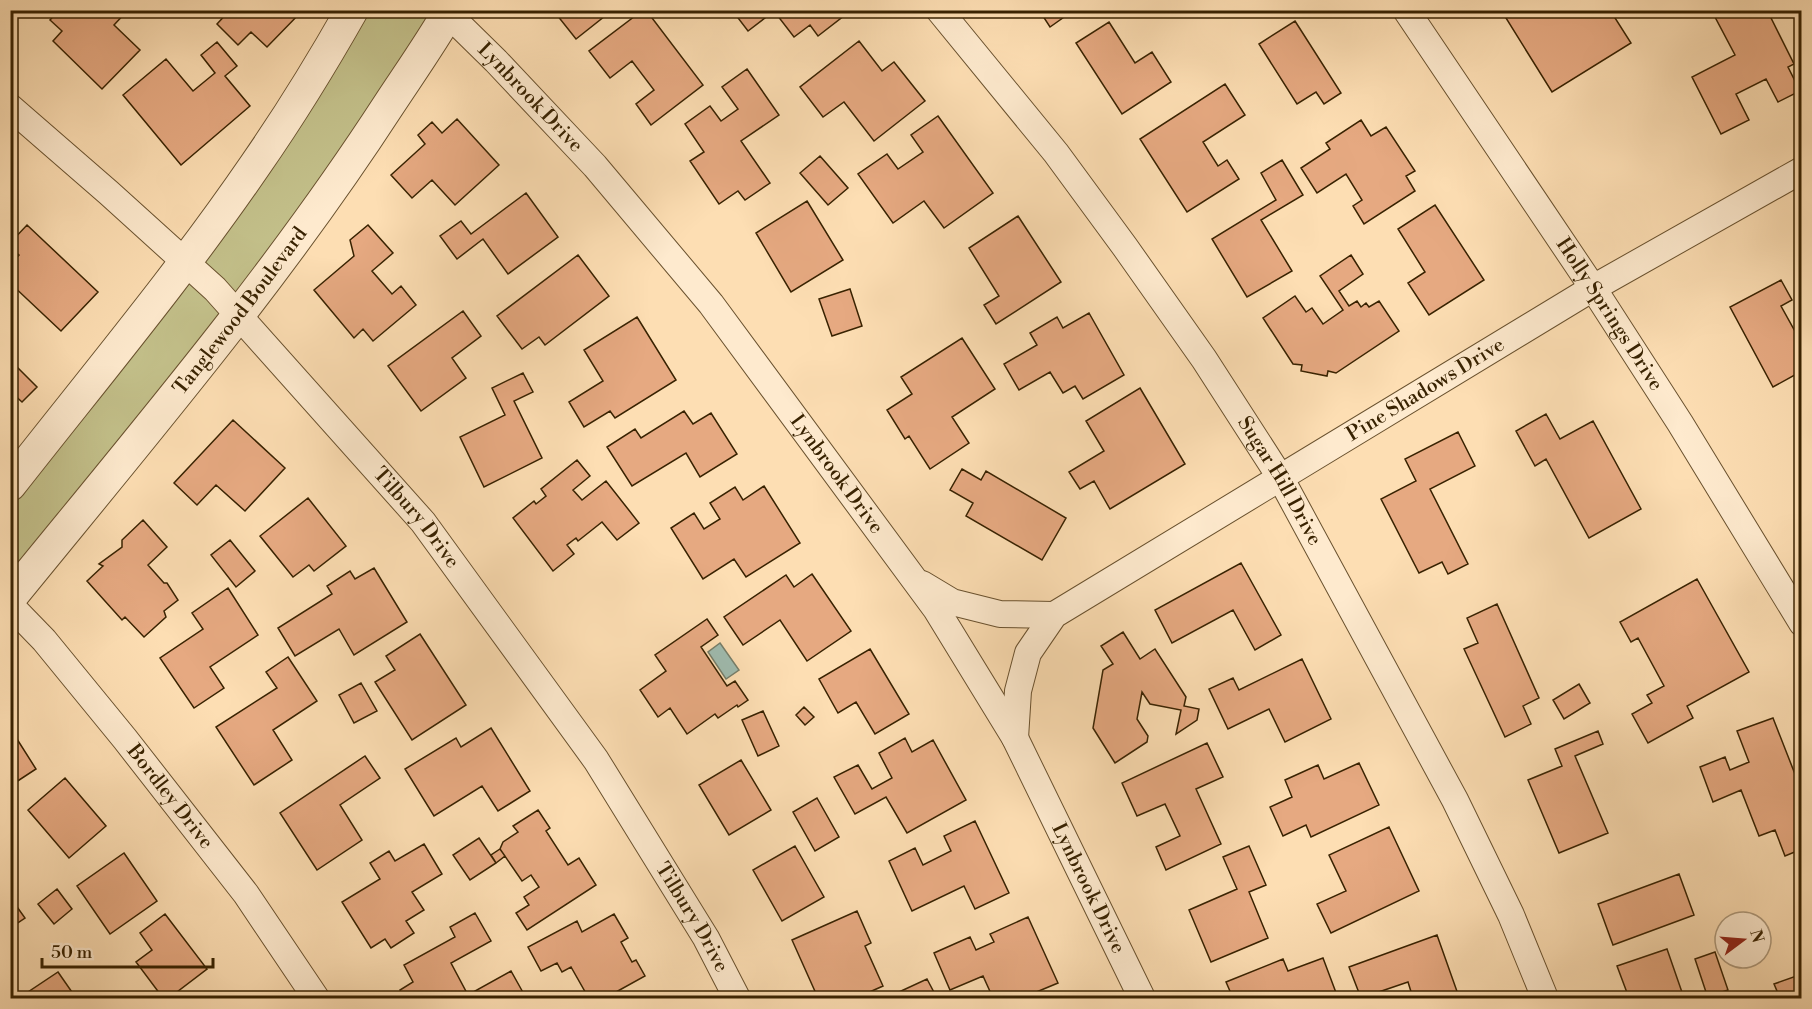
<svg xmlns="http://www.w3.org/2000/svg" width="1812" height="1009" viewBox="0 0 1812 1009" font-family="'Libre Bodoni',serif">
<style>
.green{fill:#c3c08a;stroke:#7e7146;stroke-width:1.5}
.water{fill:#9fbcb0;stroke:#767e6a;stroke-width:1.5}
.building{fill:#e6a981;stroke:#382201;stroke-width:1.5}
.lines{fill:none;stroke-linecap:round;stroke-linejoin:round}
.minor-casing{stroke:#69512e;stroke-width:28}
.tertiary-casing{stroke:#69512e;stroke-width:34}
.minor{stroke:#feeace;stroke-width:26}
.tertiary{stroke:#feeace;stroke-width:32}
.labels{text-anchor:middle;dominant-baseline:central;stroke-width:6;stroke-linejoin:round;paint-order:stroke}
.street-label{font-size:20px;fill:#382201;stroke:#feeace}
</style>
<rect width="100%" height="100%" fill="#fddeb3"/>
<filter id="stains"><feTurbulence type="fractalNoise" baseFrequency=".00333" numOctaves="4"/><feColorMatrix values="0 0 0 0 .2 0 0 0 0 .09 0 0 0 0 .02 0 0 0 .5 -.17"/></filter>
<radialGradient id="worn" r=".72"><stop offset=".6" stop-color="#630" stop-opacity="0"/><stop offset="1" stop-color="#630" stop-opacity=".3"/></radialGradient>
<!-- green -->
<path class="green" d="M 364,11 L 440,11 L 345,158 L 11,588 L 11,499 Z"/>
<!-- water -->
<path class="water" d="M 720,643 L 739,670 L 726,679 L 708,652 Z"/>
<!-- building -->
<path class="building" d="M 59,10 L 73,10 L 75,12 L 76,10 L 128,10 L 114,25 L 140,50 L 102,89 L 53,41 L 62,31 L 50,20 Z
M 230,10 L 303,10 L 267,47 L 251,32 L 238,45 L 217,24 Z
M 553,10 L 609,10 L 610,12 L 576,39 Z
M 643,10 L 646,10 L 703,85 L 651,125 L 636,104 L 654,90 L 632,61 L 610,78 L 589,51 Z
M 732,10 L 841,10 L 845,15 L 818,36 L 810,25 L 794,37 L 774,11 L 748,31 Z
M 1039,10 L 1074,10 L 1050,27 Z
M 1501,10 L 1610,10 L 1631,43 L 1552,92 Z
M 1729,10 L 1767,10 L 1794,64 L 1788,67 L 1800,91 L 1778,102 L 1766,79 L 1736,94 L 1749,120 L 1721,134 L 1692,77 L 1735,55 L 1715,17 Z
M 1295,21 L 1341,93 L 1324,104 L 1316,92 L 1297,104 L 1259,44 Z
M 1109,22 L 1135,63 L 1152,52 L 1171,82 L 1122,114 L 1076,43 Z
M 859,41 L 882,71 L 894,62 L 925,101 L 874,141 L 844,102 L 823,117 L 800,87 Z
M 217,42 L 237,66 L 225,76 L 250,106 L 181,165 L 123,95 L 166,59 L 193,91 L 215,73 L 201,55 Z
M 747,69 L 779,115 L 741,141 L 770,183 L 745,200 L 738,191 L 719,204 L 690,161 L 704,152 L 685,124 L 710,106 L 721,121 L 738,109 L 722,87 Z
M 1225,84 L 1245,115 L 1203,142 L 1218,166 L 1227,160 L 1239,179 L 1187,212 L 1140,139 Z
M 938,116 L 993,193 L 944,228 L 924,201 L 893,223 L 858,174 L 887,154 L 898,169 L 923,152 L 911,135 Z
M 457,119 L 499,165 L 455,205 L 432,180 L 412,198 L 391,175 L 425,144 L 418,135 L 432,122 L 442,133 Z
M 1361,120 L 1371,136 L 1386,127 L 1415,171 L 1406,176 L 1415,191 L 1364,224 L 1353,206 L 1362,200 L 1346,174 L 1317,193 L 1301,168 L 1330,149 L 1326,143 Z
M 820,156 L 848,188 L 828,205 L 800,173 Z
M 1282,160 L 1303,195 L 1261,220 L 1292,271 L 1247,297 L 1212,239 L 1276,200 L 1261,173 Z
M 526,193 L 558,237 L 508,274 L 483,239 L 457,259 L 440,236 L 461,221 L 471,234 Z
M 807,201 L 843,260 L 791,292 L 756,233 Z
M 1435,205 L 1484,280 L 1429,315 L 1408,283 L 1425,272 L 1398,229 Z
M 1018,216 L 1061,282 L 996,324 L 984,305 L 999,296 L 969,248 Z
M 27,225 L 98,292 L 61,331 L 10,283 L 10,265 L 19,255 L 10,247 L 10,243 Z
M 368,225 L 393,253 L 372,271 L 392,294 L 401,286 L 416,305 L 373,341 L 363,329 L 354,338 L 314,290 L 354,256 L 350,240 Z
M 578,255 L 609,296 L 545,345 L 539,337 L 522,349 L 497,316 Z
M 1351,255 L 1363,274 L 1339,291 L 1349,306 L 1357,301 L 1361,307 L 1366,303 L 1369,307 L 1379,301 L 1399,331 L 1336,373 L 1328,371 L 1327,376 L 1301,371 L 1302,365 L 1293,364 L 1263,318 L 1295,296 L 1306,312 L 1312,308 L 1323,324 L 1343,310 L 1320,276 Z
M 1781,280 L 1792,300 L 1781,306 L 1802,344 L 1802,371 L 1773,387 L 1730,307 Z
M 850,289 L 862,326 L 832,336 L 819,299 Z
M 463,311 L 481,336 L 452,358 L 466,378 L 421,411 L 388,366 Z
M 1089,313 L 1124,375 L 1083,399 L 1075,386 L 1063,393 L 1050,372 L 1019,390 L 1004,364 L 1037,345 L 1030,333 L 1057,317 L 1063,328 Z
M 637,317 L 676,380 L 615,418 L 610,411 L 584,427 L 569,402 L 603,381 L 584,350 Z
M 962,338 L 995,389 L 952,417 L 969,443 L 930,469 L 909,436 L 905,439 L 887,410 L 912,394 L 901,377 Z
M 10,360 L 37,387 L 22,402 L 10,391 Z
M 523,373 L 533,392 L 514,401 L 542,458 L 484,487 L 460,437 L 505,415 L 492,388 Z
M 1140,388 L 1185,464 L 1110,509 L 1094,481 L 1080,489 L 1069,472 L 1104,451 L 1086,421 Z
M 684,411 L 693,424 L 711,413 L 737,454 L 700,477 L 686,453 L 632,486 L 607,447 L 635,429 L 641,438 Z
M 1546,414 L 1560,439 L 1593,421 L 1641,509 L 1589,538 L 1546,459 L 1535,466 L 1516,431 Z
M 233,420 L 285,468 L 245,511 L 216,485 L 197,505 L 174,483 Z
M 1458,432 L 1475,466 L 1430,489 L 1468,564 L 1448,574 L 1442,562 L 1419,573 L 1381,499 L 1416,481 L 1405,459 Z
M 577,460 L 590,476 L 573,490 L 582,500 L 606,481 L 639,523 L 617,540 L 602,522 L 578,541 L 576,538 L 567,545 L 574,554 L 553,571 L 513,518 L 534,501 L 536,504 L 546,496 L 541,489 Z
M 962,469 L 981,480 L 986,471 L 1066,518 L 1042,560 L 966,516 L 973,503 L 950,490 Z
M 764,486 L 800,543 L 746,577 L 734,559 L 703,579 L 671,528 L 694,513 L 704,529 L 720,519 L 710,503 L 735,487 L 743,500 Z
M 308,498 L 346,546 L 314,571 L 309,565 L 293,577 L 260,536 Z
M 143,520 L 167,547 L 148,565 L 164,583 L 167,583 L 178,600 L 164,611 L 166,617 L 144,637 L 125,617 L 122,620 L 87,581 L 103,566 L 99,564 L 122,547 L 122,540 Z
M 230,540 L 255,571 L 236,587 L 211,555 Z
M 1241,563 L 1281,635 L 1255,650 L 1233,610 L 1172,643 L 1155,610 Z
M 374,568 L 407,622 L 354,655 L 339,629 L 295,656 L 278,628 L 332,594 L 327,586 L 350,571 L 355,579 Z
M 812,574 L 851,631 L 807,661 L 780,620 L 743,645 L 724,617 L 786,575 L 794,587 Z
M 1697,579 L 1749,672 L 1687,706 L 1693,718 L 1648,743 L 1632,714 L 1652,703 L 1647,695 L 1664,686 L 1638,638 L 1631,642 L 1620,622 Z
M 228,588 L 258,635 L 210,667 L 224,688 L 194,708 L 160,658 L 203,629 L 192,613 Z
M 1497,604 L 1539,698 L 1523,706 L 1531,724 L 1505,737 L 1464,649 L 1478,643 L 1467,618 Z
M 707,619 L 718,635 L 701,647 L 727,686 L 735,681 L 748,700 L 738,707 L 737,705 L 718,718 L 715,714 L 687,734 L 670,708 L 658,717 L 640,690 L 666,671 L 655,655 Z
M 1123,632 L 1140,659 L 1155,649 L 1186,697 L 1184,706 L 1199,709 L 1197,720 L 1176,734 L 1181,710 L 1150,704 L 1142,692 L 1137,719 L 1148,736 L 1147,742 L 1115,763 L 1093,728 L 1103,670 L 1113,664 L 1101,646 Z
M 420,634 L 466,705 L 412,740 L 375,682 L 395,670 L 386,656 Z
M 870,649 L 909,714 L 875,734 L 856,702 L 838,713 L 819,679 Z
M 288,657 L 317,701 L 273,730 L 292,760 L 254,785 L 216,727 L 277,688 L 266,672 Z
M 1302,659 L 1331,719 L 1285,742 L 1269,709 L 1228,729 L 1209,689 L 1233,678 L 1239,690 Z
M 361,683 L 377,711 L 354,723 L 339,695 Z
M 1579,684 L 1590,703 L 1564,719 L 1553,700 Z
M 804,707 L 814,717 L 805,725 L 796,715 Z
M 763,711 L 779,746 L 758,756 L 742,720 Z
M 1773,718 L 1802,792 L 1802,849 L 1785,856 L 1775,830 L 1759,836 L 1741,790 L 1713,802 L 1700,767 L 1725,757 L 1730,770 L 1749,762 L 1737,731 Z
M 10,728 L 36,769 L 10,786 Z
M 491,728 L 530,791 L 498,811 L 482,786 L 434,816 L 405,769 L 456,738 L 461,747 Z
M 1598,731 L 1603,744 L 1575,756 L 1608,833 L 1559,853 L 1528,780 L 1562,766 L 1555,749 Z
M 905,738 L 912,752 L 933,740 L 966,800 L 907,833 L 886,797 L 855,814 L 834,777 L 858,765 L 872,789 L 892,778 L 879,753 Z
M 1207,743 L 1223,777 L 1196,789 L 1221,844 L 1166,870 L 1156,847 L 1180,836 L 1165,804 L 1137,816 L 1122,783 Z
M 365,756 L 380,778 L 340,805 L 362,840 L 317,870 L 280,813 Z
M 741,760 L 771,810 L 729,835 L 699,785 Z
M 1359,763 L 1379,805 L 1311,837 L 1306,825 L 1283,836 L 1270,807 L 1292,797 L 1285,780 L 1318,765 L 1324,779 Z
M 65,778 L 106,826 L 69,858 L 28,810 Z
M 817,798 L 839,837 L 815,851 L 793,812 Z
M 538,810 L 550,828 L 546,831 L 568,865 L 579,858 L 596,885 L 527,930 L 516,913 L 529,905 L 524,897 L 539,887 L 531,875 L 522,881 L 500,849 L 503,842 L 518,832 L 513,826 Z
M 975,821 L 1009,893 L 975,909 L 964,886 L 912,911 L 889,861 L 915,848 L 923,865 L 951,851 L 944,836 Z
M 1389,827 L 1419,891 L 1331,933 L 1317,904 L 1346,891 L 1329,855 Z
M 479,838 L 496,863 L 470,880 L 453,855 Z
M 424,844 L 442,874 L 412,892 L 424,910 L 406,921 L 414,933 L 391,948 L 385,939 L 371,948 L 342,902 L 380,879 L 370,863 L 389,851 L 395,861 Z
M 795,846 L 824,897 L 782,921 L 753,870 Z
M 1249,846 L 1266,885 L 1249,892 L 1268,938 L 1211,962 L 1189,910 L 1237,889 L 1223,857 Z
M 500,849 L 505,856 L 496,863 L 491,855 Z
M 124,853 L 157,901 L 110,934 L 77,886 Z
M 1679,874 L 1694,915 L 1613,945 L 1598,904 Z
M 57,889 L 72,909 L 54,924 L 38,904 Z
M 15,904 L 25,918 L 10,928 L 10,907 Z
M 857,911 L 871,943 L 865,946 L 883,986 L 856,998 L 818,998 L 792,940 Z
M 475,913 L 491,941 L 451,963 L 468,995 L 511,971 L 525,996 L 520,998 L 405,998 L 400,990 L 413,982 L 404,965 L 455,937 L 450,927 Z
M 165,914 L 207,969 L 169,998 L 163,998 L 136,962 L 152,950 L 140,933 Z
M 614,914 L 628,938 L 621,942 L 632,962 L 636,960 L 645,976 L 616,992 L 618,994 L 609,998 L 586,998 L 588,997 L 571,967 L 562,972 L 557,963 L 541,971 L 528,947 L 577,921 L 582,932 Z
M 1028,917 L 1058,983 L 1022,998 L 993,998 L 983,976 L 950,990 L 934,953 L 970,937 L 976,950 L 994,942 L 990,934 Z
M 1437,935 L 1459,997 L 1426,998 L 1425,995 L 1413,998 L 1408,982 L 1361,998 L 1349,967 Z
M 1667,949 L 1684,998 L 1629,998 L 1617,966 Z
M 1715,952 L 1728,990 L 1716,994 L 1718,998 L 1687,998 L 1706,992 L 1695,959 Z
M 1323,958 L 1338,998 L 1233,998 L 1226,982 L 1283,959 L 1288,971 Z
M 58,972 L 74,995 L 68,998 L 19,998 Z
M 1802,974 L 1802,998 L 1780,998 L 1774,984 Z
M 927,979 L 937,998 L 886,998 Z"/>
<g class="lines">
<defs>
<g id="minor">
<path id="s1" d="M 444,10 L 496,61 L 595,166 L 711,304 L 936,609 L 1015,738 L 1142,998"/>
<path id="s2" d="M 939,10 L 1056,153 L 1125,247 L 1204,359 L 1280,477 L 1455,800 L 1511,915 L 1545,998"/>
<path id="s3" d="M 1406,10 L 1593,288 L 1680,423 L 1802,623"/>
<path id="s4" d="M 10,107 L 109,193 L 215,289 L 423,522 L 596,760 L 706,938 L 737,998"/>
<path d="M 922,584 L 952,602 L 1000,614 L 1054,615"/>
<path id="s5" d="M 10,605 L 44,640 L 125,739 L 246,894 L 316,998"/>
<path id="s6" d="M 1015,738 L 1018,691 L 1028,653 L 1054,615 L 1593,288 L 1802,170"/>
</g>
<g id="tertiary">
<path d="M 10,485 C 93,379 180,275 256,164 C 290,115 322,63 352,10"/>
<path id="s7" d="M 10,598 C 141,437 275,280 388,106 C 409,74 431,43 450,10"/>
</g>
</defs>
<!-- minor casing -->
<use href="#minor" class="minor-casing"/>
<!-- tertiary casing -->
<use href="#tertiary" class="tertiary-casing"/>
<!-- minor -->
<use href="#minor" class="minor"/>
<!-- tertiary -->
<use href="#tertiary" class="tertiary"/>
</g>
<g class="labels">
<!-- street labels -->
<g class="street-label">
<text stroke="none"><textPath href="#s1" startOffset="123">Lynbrook Drive</textPath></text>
<text stroke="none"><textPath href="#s7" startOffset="368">Tanglewood Boulevard</textPath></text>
<text stroke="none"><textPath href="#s3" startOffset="366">Holly Springs Drive</textPath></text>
<text stroke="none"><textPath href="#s6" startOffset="567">Pine Shadows Drive</textPath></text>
<text stroke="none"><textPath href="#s1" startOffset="609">Lynbrook Drive</textPath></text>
<text stroke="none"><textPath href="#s2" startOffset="582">Sugar Hill Drive</textPath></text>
<text stroke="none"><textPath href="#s4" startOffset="579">Tilbury Drive</textPath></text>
<text stroke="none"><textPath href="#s5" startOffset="250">Bordley Drive</textPath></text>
<text stroke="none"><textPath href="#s1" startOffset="1095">Lynbrook Drive</textPath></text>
<text stroke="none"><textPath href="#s4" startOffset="1065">Tilbury Drive</textPath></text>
</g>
</g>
<!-- margin -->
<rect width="1812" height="1009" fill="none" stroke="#fddeb3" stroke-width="36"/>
<rect x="12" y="12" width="1788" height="985" fill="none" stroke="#382201" stroke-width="3"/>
<rect x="18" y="18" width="1776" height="973" fill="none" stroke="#382201" stroke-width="1.5"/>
<!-- north arrow -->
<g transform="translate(1743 940) rotate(74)"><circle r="28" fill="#feeace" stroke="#af9a7c" stroke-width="1.5"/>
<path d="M0-4.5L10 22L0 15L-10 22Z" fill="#8f2418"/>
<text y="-9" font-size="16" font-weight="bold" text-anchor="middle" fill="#382201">N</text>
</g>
<!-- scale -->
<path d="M42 958v9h171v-9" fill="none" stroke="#382201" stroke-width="3"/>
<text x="51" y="958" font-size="18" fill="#382201" stroke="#feeace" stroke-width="4.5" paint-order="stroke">50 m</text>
<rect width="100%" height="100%" filter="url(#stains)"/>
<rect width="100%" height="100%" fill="url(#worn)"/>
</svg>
